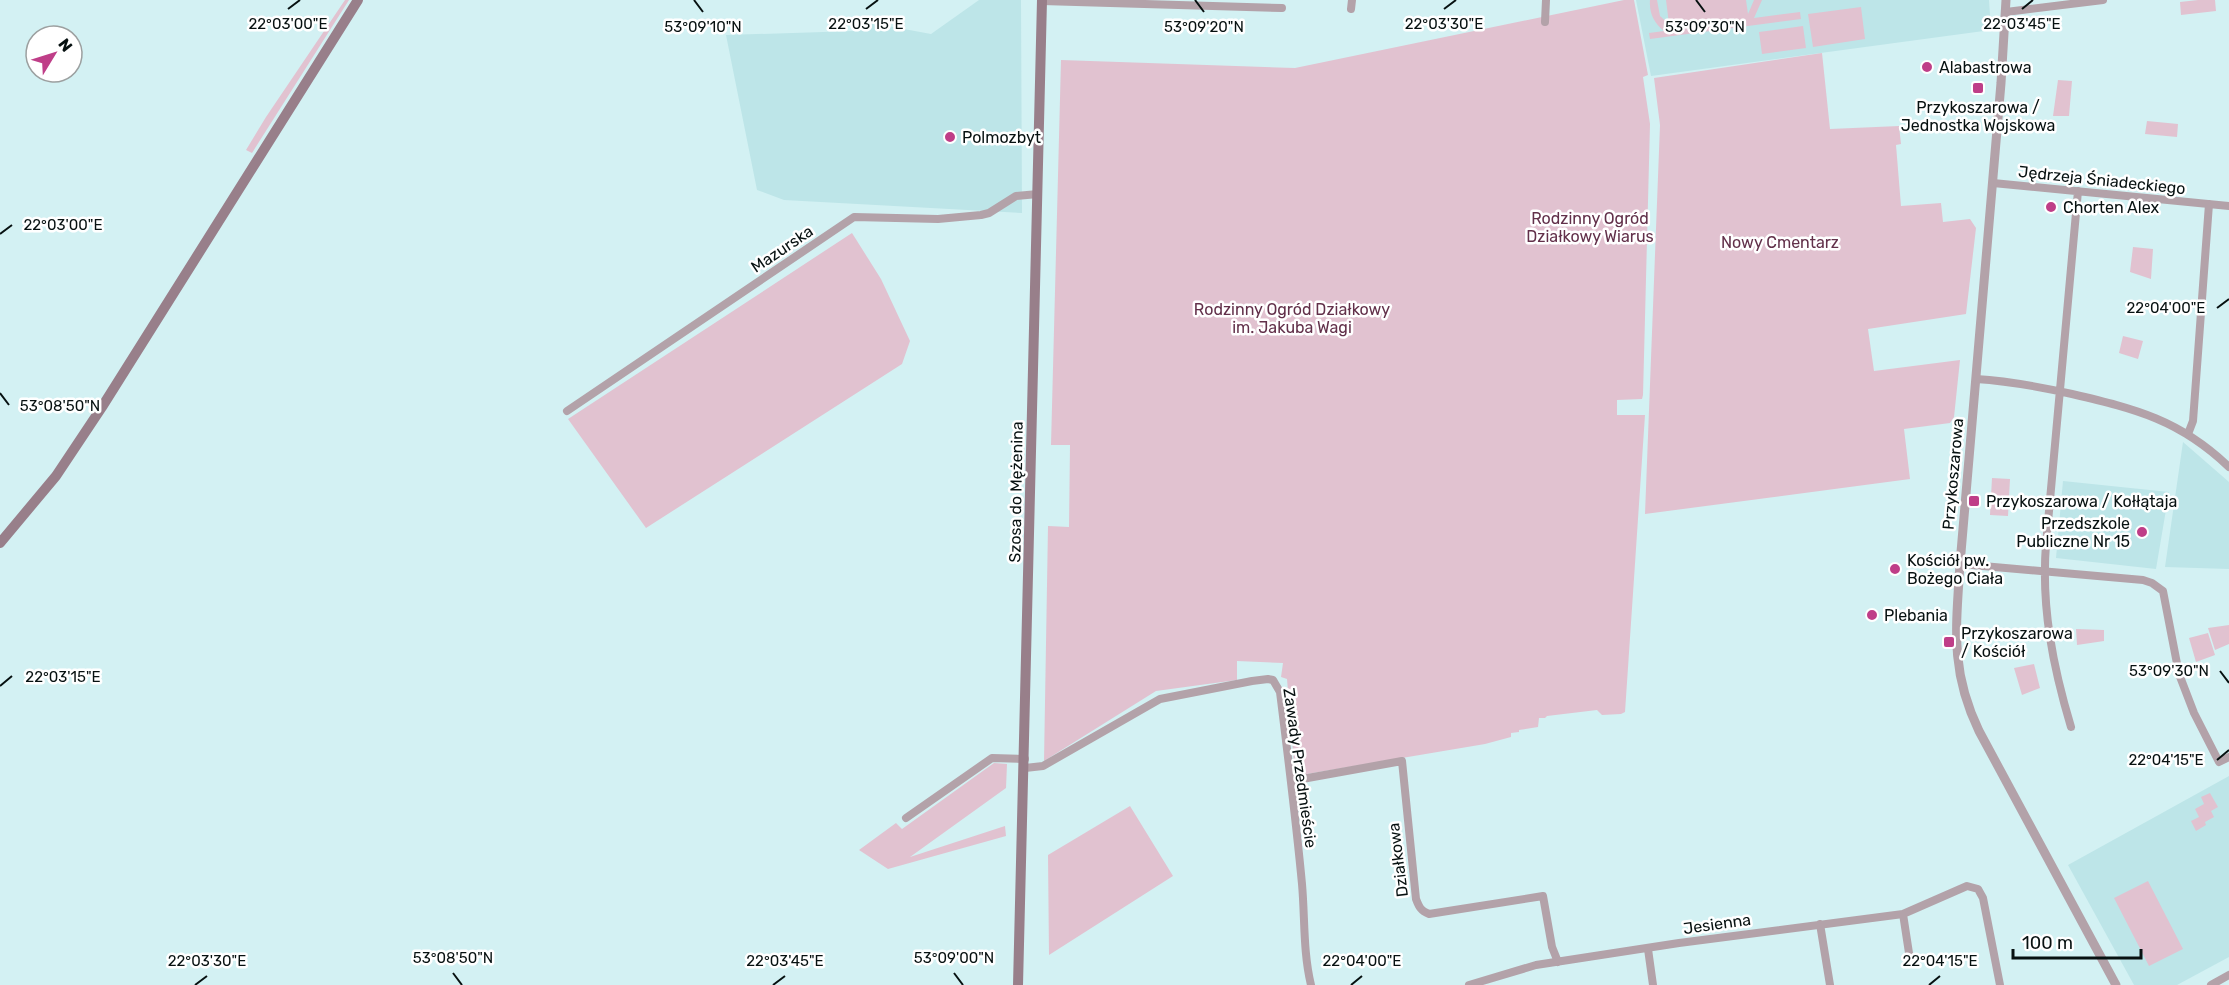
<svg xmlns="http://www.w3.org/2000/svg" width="2229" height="985" viewBox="0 0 2229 985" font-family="Rubik,sans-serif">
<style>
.built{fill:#bde5e8}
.green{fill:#e1c2d0}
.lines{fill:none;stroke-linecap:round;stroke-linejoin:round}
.minor{stroke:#b3a2a9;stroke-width:8}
.tertiary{stroke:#b3a2a9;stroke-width:9}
.secondary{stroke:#987f8a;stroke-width:10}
.ticks{fill:none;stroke:#071111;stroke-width:2}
.poi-dot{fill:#bf3e88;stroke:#fff;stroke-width:2}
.labels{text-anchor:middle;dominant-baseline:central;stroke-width:5;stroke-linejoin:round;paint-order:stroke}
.poi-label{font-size:16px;fill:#071111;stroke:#fff;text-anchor:start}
.street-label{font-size:16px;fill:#071111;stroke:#fff}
.park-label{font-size:16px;fill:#62304a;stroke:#fff}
.ticks-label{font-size:15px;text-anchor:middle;fill:#071111;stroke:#fff;stroke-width:5;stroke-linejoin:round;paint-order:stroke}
</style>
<rect width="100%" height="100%" fill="#d3f1f3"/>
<!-- built -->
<path class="built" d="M 979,0 L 1021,0 L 1022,213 L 784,200 L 757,190 L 726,35 L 854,31 L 866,22 L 931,34 Z
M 1636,0 L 1989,0 L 1991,30 L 1651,76 Z
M 2183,442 L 2229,482 L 2229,569 L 2165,567 Z
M 2063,481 L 2169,492 L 2156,569 L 2056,558 Z
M 2229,776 L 2229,957 L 2177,985 L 2134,985 L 2068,865 Z"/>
<!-- green -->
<path class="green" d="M 345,0 L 349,0 L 252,153 L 246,150 L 266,117 Z
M 1624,0 L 1634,0 L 1648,75 L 1643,77 L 1650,124 L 1643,395 L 1642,399 L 1617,400 L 1617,415 L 1645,415 L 1625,712 L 1621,714 L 1602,715 L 1597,710 L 1547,716 L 1545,718 L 1539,718 L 1538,727 L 1519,730 L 1519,732 L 1511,733 L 1511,737 L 1485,744 L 1295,776 L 1287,679 L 1281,677 L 1283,663 L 1237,661 L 1237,680 L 1156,691 L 1044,761 L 1048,526 L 1069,527 L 1070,445 L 1051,445 L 1061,60 L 1295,68 Z
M 1650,0 L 1657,0 L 1660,16 L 1669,24 L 1666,0 L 1746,0 L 1748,14 L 1754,0 L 1762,0 L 1754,18 L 1800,12 L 1801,19 L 1650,39 L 1649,33 L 1664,31 C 1654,23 1649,13 1650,0 Z
M 2198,0 L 2215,0 L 2216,11 L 2181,15 L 2180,2 Z
M 1861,7 L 1865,39 L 1813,47 L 1808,14 Z
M 1803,26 L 1806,48 L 1762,54 L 1759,32 Z
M 1822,53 L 1830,129 L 1899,126 L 1901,144 L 1896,145 L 1901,206 L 1941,203 L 1943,222 L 1970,219 L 1976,228 L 1966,314 L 1868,329 L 1874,371 L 1960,360 L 1954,417 L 1950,423 L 1904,429 L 1910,479 L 1645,514 L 1660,125 L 1654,78 Z
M 2058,80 L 2072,81 L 2069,116 L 2053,116 Z
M 2147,121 L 2178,124 L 2177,137 L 2145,134 Z
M 852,233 L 881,279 L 910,341 L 902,364 L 646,528 L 568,419 Z
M 2133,247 L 2153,249 L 2151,279 L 2130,272 Z
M 2123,336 L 2143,341 L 2138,359 L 2119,353 Z
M 1992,478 L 2010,479 L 2008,516 L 1990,515 Z
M 2229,625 L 2229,644 L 2215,650 L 2208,628 Z
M 2076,629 L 2104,630 L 2104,641 L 2077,645 Z
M 2208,633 L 2215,655 L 2196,662 L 2189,638 Z
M 2034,664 L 2040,688 L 2022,695 L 2014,668 Z
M 994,763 L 1007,764 L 1006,788 L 910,857 L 1005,826 L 1006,836 L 888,869 L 859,850 L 896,823 L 902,829 Z
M 2210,793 L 2218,807 L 2211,811 L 2214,817 L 2205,822 L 2206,825 L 2196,831 L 2191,821 L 2199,817 L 2195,809 L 2204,804 L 2201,797 Z
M 1130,806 L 1173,876 L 1049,955 L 1048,855 Z
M 2148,881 L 2183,949 L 2149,966 L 2114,898 Z"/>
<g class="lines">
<!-- minor -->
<path class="minor" d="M 1042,1 L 1282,8
M 1351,9 L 1352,0
M 2006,12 L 2103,0
M 1545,22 L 1546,0
M 1993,183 L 2229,206
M 1976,379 C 2008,381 2041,387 2072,394 C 2136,409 2180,420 2229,467
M 567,411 L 854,217 L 938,219 L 981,215 L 989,213 L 1016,196 L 1038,194
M 2188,434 L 2193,421 L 2209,204
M 1960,564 L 2143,580 L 2152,583 L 2163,591 L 2179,674 L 2194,713 L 2219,762 L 2229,757
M 2071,727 C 2053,667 2041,607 2046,544 L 2078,191
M 1025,768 L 1043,766 L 1160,699 L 1252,681 L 1268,679 L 1273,680 L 1280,692 C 1288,756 1296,820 1302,884 C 1305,918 1303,952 1311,985
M 1291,781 L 1402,761 L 1416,899 C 1419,907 1421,911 1429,914 L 1543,896 L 1552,947 L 1558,962
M 906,818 L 992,758 L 1025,759
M 1903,914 L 1909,953
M 1820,924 L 1830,985
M 1648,949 L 1653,985
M 1469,985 L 1536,965 L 1679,943 L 1903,914 L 1967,886 L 1978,889 L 1983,898 L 2000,985
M 2211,985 L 2229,975"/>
<!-- tertiary -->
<path class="tertiary" d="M 2006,0 L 2001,83 L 1960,564 C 1956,628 1950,671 1979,731 L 2116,985"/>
<!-- secondary -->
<path class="secondary" d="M 0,543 L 56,476 L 102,407 L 358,0
M 1018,985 L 1042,0"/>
</g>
<!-- ticks -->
<path class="ticks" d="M 694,0 L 703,12M 1195,0 L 1204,12M 1696,0 L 1705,12M 288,9 L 300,0M 866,9 L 878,0M 1444,9 L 1456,0M 2022,9 L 2033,0M 0,234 L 12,225M 2217,308 L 2229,299M 0,393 L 9,405M 2220,671 L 2229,683M 0,686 L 12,676M 2217,760 L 2229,750M 453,973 L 462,985M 954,973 L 963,985M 195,985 L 207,976M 773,985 L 785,976M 1351,985 L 1362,976M 1929,985 L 1940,976"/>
<!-- markers -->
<g class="poi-dot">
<circle cx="1927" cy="67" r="6"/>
<rect x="1972" y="82" width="12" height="12" rx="3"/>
<circle cx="950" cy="137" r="6"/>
<circle cx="2051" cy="207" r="6"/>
<rect x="1968" y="495" width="12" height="12" rx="3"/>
<circle cx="2142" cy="532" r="6"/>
<circle cx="1895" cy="569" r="6"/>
<circle cx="1872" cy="615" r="6"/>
<rect x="1943" y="636" width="12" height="12" rx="3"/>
</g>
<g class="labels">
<!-- poi labels -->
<g class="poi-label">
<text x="1939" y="67">Alabastrowa</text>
<text x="1978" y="107" text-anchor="middle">Przykoszarowa /<tspan x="1978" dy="18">Jednostka Wojskowa</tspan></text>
<text x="962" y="137">Polmozbyt</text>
<text x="2063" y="207">Chorten Alex</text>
<text x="1986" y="501">Przykoszarowa / Kołłątaja</text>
<text x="2130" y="523" text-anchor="end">Przedszkole<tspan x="2130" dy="18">Publiczne Nr 15</tspan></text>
<text x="1907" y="560">Kościół pw.<tspan x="1907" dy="18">Bożego Ciała</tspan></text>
<text x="1884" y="615">Plebania</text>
<text x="1961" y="633">Przykoszarowa<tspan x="1961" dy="18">/ Kościół</tspan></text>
</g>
<!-- street labels -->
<g class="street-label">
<text transform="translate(2102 180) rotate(6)">Jędrzeja Śniadeckiego</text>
<text transform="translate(782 249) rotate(-34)">Mazurska</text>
<text transform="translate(1953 474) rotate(-85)">Przykoszarowa</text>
<text transform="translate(1016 492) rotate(-89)">Szosa do Mężenina</text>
<text transform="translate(1300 768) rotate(82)">Zawady Przedmieście</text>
<text transform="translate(1398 860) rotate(-97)">Działkowa</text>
<text transform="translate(1717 924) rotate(-8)">Jesienna</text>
</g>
<!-- park labels -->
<g class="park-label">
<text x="1590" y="218">Rodzinny Ogród<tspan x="1590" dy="18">Działkowy Wiarus</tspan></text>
<text x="1780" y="242">Nowy Cmentarz</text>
<text x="1292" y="309">Rodzinny Ogród Działkowy<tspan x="1292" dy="18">im. Jakuba Wagi</tspan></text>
</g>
</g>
<g class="ticks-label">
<text x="288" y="29">22°03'00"E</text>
<text x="866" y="29">22°03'15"E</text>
<text x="1444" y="29">22°03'30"E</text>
<text x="2022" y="29">22°03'45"E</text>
<text x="703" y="32">53°09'10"N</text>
<text x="1204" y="32">53°09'20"N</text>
<text x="1705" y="32">53°09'30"N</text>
<text x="63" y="230">22°03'00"E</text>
<text x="2166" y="313">22°04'00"E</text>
<text x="60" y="411">53°08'50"N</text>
<text x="2169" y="676">53°09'30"N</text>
<text x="63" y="682">22°03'15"E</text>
<text x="2166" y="765">22°04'15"E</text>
<text x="453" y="963">53°08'50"N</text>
<text x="954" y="963">53°09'00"N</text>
<text x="207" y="966">22°03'30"E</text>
<text x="785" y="966">22°03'45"E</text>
<text x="1362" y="966">22°04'00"E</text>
<text x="1940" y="966">22°04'15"E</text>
</g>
<!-- north arrow -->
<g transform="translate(54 54) rotate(52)"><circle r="28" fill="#ffffff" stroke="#9ca0a0" stroke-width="1.5"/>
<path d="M0-4.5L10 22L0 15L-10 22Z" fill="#bf3e88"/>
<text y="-9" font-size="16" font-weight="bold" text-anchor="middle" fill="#071111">N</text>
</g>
<!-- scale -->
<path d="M2013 949v9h128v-9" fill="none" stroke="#071111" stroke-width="3"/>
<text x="2022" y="949" font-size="18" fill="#071111" stroke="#ffffff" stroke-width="4.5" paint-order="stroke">100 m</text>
</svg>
